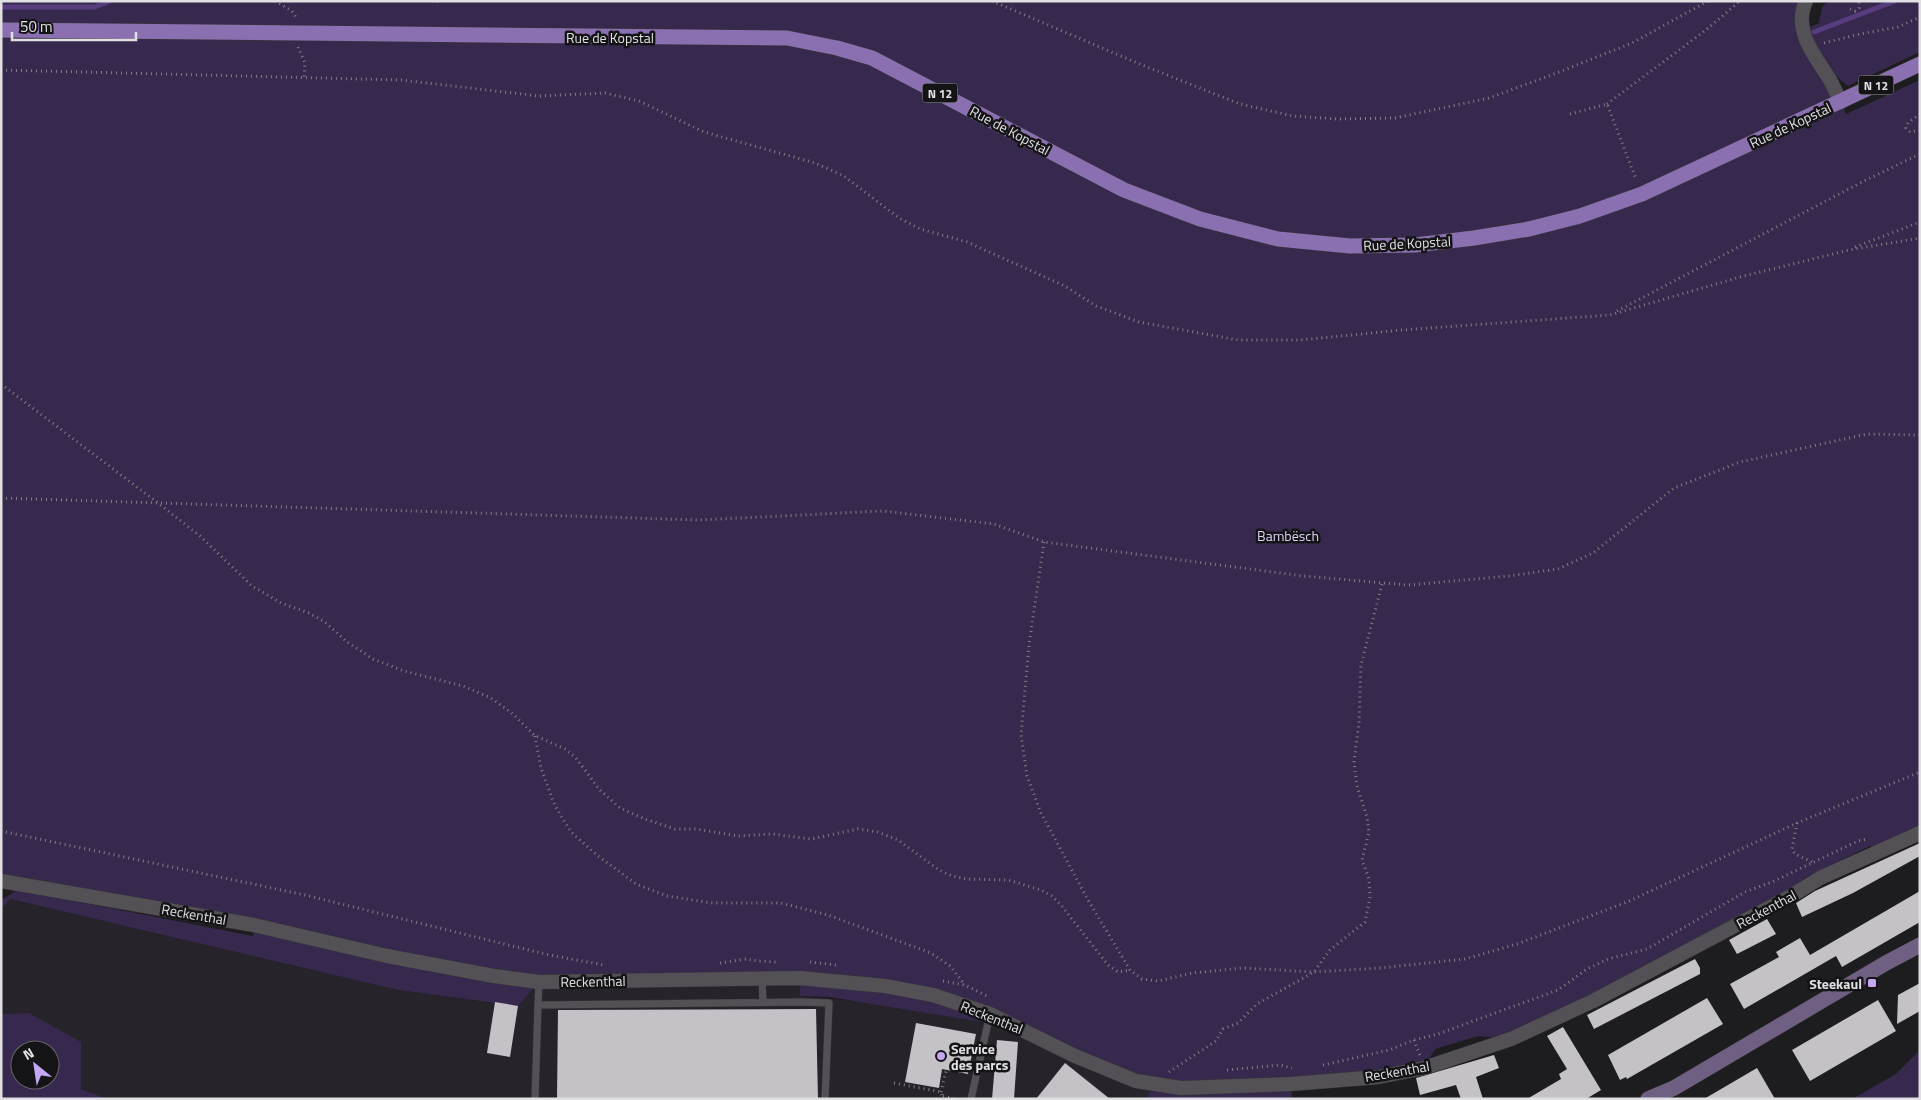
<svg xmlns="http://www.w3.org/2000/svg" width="1921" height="1100" viewBox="0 0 1921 1100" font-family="'Titillium Web',sans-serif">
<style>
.built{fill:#26232b}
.green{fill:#37284d;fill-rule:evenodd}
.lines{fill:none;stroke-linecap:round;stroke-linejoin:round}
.stream{stroke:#583d7e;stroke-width:5}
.building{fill:#c4c2c7}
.service-casing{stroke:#383739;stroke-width:8}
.minor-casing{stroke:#383739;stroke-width:15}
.secondary-casing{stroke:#383739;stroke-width:16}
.primary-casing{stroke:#383739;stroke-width:16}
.path{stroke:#807f82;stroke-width:3;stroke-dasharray:1 4;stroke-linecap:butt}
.service{stroke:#535155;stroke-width:7}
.minor{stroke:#535155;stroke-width:14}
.secondary{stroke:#6f6083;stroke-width:15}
.primary{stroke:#8a6fb1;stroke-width:15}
.poi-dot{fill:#c3a7f2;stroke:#141316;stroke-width:2}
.labels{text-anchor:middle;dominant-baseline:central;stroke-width:5;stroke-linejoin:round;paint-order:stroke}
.shield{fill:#141316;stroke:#a3a2a5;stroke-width:1}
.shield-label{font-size:12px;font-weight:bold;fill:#e0dfe2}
.street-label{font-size:14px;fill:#e0dfe2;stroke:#141316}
.park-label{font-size:14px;fill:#dfd1f8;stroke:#141316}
.poi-label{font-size:14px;font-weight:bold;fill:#e0dfe2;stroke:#141316;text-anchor:end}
</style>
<rect width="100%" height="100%" fill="#1d1c1f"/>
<!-- built -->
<path class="built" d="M 10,899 L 398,990 L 518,1006 L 539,982 L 800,978 L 801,996 L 990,1014 L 1155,1085 L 1146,1099 L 109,1099 L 81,1089 L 29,1013 L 1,1014 L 1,910 Z"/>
<!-- green -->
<path class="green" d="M 1,1 L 1806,1 L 1802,30 L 1831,81 L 1846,114 L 1920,80 L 1920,833 L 1889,847 L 1870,846 L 1805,878 L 1791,896 L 1511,1039 L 1478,1036 L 1435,1049 L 1424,1068 L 1291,1084 L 1292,1099 L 1146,1099 L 1154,1086 L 990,1014 L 988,1023 L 829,997 L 800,996 L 800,979 L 539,982 L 518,1006 L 398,990 L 10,899 L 1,910 L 1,900 L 18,890 L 253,936 L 254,925 L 1,881 Z
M 1828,1 L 1920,1 L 1920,52 L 1848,86 C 1829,72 1815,50 1810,27 L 1819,23 L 1822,7 Z
M 29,1013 L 81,1042 L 81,1089 L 109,1099 L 1,1099 L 1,1014 ZM 20,1050 L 50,1050 L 50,1080 L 20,1080 Z
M 1920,1050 L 1920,1099 L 1852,1099 L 1896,1074 Z"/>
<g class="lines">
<!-- stream -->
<path class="stream" d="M 1,7 L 95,7 L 110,1
M 1814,32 L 1895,1"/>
</g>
<!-- building -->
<path class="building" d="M 1920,843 L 1920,856 L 1853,893 L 1802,917 L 1796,903 L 1815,891 Z
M 1920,891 L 1920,922 L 1842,967 L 1836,956 L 1744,1009 L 1730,984 L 1779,957 L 1776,952 L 1800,938 L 1810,955 Z
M 1767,919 L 1776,934 L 1737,954 L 1729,940 Z
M 1695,959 L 1700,968 L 1700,974 L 1594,1029 L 1587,1015 Z
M 1920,983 L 1920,1011 L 1897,1024 L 1898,995 Z
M 1707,998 L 1723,1024 L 1627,1079 L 1626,1077 L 1620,1080 L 1608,1055 Z
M 1878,1000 L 1896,1031 L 1810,1081 L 1792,1050 Z
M 495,1002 L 518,1006 L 510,1057 L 487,1053 Z
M 816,1009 L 818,1099 L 557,1099 L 558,1010 Z
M 916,1023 L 976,1034 L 968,1074 L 942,1069 L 939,1088 L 905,1082 Z
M 1563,1027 L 1601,1090 L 1586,1099 L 1527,1099 L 1561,1079 L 1559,1074 L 1567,1069 L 1547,1036 Z
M 997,1040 L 1018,1042 L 1014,1099 L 992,1099 Z
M 1494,1055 L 1499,1068 L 1476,1077 L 1483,1099 L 1461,1099 L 1456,1085 L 1420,1095 L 1416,1078 Z
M 1065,1063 L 1110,1099 L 1036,1099 Z
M 1757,1068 L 1775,1099 L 1704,1099 Z"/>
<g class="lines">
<defs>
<path id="service" d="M 762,979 L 763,1002
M 538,1005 L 539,982
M 535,1099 L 538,1005 L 800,1002 L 829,1003 L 825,1099
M 971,1099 L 990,1014"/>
<path id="minor" d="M 1806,1 C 1792,31 1816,57 1830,80 C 1834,87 1837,95 1841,102
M 1,881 L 254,925 L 387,956 L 494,976 L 539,982 L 800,978 L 885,986 L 933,995 L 990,1014 L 1075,1056 L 1136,1081 L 1181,1088 L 1291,1084 L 1378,1077 L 1424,1068 L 1511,1039 L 1593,1001 L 1791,896 L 1820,878 L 1920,833"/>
<path id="secondary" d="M 1648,1099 L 1674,1088 L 1886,963 L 1920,945"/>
<path id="primary" d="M 1,30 L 787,38 L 837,48 L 872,58 L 1124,190 L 1200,219 L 1278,239 L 1350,246 L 1415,245 L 1474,238 L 1529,229 L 1580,216 L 1642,194 L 1920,64"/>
</defs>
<!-- service casing -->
<use href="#service" class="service-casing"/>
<!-- minor casing -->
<use href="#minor" class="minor-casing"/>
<!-- secondary casing -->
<use href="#secondary" class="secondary-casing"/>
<!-- primary casing -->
<use href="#primary" class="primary-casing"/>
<!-- path -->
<path class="path" d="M 275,1 L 292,11 L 297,19
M 432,1 L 440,1
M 992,1 L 1142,65 L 1240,104 L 1293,116 L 1337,119 L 1395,118 L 1489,98 L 1554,74 L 1632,43 L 1708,1
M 1850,9 L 1855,11 L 1859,8 L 1859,1
M 1824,43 L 1860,34 L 1898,27 L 1920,17
M 298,47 L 305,63 L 304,78
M 1,70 L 401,80 L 539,96 L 605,93 L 639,101 L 704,132 L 815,163 L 844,176 L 899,218 L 920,229 L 967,242 L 1065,286 L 1096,306 L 1139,322 L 1238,340 L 1300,340 L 1402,330 L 1610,315 L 1740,277 L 1849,250 L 1920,238
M 1607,104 L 1706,30 L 1740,1
M 1570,114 L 1607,104 L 1636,179
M 1920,114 L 1908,123 L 1906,128 L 1910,132 L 1920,130
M 1855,247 L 1920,222
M 1617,311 L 1862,182 L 1920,154
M 1,384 L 158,503 L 200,536 L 252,586 L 281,603 L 309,613 L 325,622 L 347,642 L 373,659 L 404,671 L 463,686 L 491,698 L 513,714 L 534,735 L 565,749 L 576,758 L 599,789 L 620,808 L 645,819 L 675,829 L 697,829 L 738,836 L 772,834 L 811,839 L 858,829 L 878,832 L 898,840 L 939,870 L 952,876 L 967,879 L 1008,880 L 1041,890 L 1052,896 L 1061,905 L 1108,965 L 1118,972 L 1130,970
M 1,498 L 698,520 L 883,511 L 994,524 L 1044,542 L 1303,576 L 1408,585 L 1509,576 L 1558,569 L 1593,553 L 1674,488 L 1740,462 L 1867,434 L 1920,435
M 1044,542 L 1029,645 L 1021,735 L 1027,776 L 1041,813 L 1088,900 L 1130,970 L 1142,979 L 1158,981 L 1192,973 L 1243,968 L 1314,972 L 1380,968 L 1465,959 L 1517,944 L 1627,902 L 1797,823 L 1920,772
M 535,736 L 541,768 L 555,806 L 571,832 L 598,856 L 636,884 L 667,896 L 713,903 L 781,903 L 828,915 L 931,953 L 950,966 L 965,985
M 1797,823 L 1792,849 L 1795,854 L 1812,862
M 1,831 L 305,895 L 549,955 L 604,965
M 810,962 L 836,965
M 720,963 L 746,959 L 758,961 L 776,962
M 943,981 L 965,985 L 987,996
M 1414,1040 L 1420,1056
M 1323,1065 L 1389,1050 L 1414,1040 L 1438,1034 L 1558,990 L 1587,969 L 1608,959 L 1647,949 L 1745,892 L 1772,882 L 1858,841 L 1868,839
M 1227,1070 L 1280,1065 L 1292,1068
M 1169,1072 L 1216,1041 L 1223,1029 L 1238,1023 L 1257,1004 L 1314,972 L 1330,950 L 1365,922 L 1370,897 L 1369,879 L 1362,860 L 1369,832 L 1367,817 L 1357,786 L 1354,762 L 1359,722 L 1361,665 L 1382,584
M 894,1083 L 941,1092 L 943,1099
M 941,1092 L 946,1071
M 943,1096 L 954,1099"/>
<!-- service -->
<use href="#service" class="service"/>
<!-- minor -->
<use href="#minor" class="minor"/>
<!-- secondary -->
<use href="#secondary" class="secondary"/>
<!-- primary -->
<use href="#primary" class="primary"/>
</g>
<!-- markers -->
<g class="poi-dot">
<rect x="1867" y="978" width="10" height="10" rx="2.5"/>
<circle cx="941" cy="1056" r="5"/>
</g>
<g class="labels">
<!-- shield labels -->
<g class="shield">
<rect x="1858.5" y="75.5" width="35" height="19" rx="4"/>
<rect x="922.5" y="83.5" width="35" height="19" rx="4"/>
</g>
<g class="shield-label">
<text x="1876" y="85">N 12</text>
<text x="940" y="93">N 12</text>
</g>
<!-- street labels -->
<g class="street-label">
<text x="610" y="37">Rue de Kopstal</text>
<text transform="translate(1790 125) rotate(-25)">Rue de Kopstal</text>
<text transform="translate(1010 130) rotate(28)">Rue de Kopstal</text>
<text transform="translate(1407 243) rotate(-3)">Rue de Kopstal</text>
<text transform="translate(1766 909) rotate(-28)">Reckenthal</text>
<text transform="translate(194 914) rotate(10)">Reckenthal</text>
<text transform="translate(593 981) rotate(-1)">Reckenthal</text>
<text transform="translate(992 1017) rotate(22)">Reckenthal</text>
<text transform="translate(1397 1071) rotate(-10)">Reckenthal</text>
</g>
<!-- park labels -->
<g class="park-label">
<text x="1288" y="535">Bambësch</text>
</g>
<!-- poi labels -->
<g class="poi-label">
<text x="1862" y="983">Steekaul</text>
<text x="951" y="1048" text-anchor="start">Service<tspan x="951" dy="16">des parcs</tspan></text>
</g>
</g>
<!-- border -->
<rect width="1921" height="1100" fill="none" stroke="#e0dfe2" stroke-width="5"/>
<!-- north arrow -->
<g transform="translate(35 1065) rotate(330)"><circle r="24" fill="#141316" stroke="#666568"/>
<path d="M0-4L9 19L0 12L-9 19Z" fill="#c3a7f2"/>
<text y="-8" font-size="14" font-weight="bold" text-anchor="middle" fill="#e0dfe2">N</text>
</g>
<!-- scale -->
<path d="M12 32v8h124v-8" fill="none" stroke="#e0dfe2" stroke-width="2.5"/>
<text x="20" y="32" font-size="15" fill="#e0dfe2" stroke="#141316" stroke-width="4" paint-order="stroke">50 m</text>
</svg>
